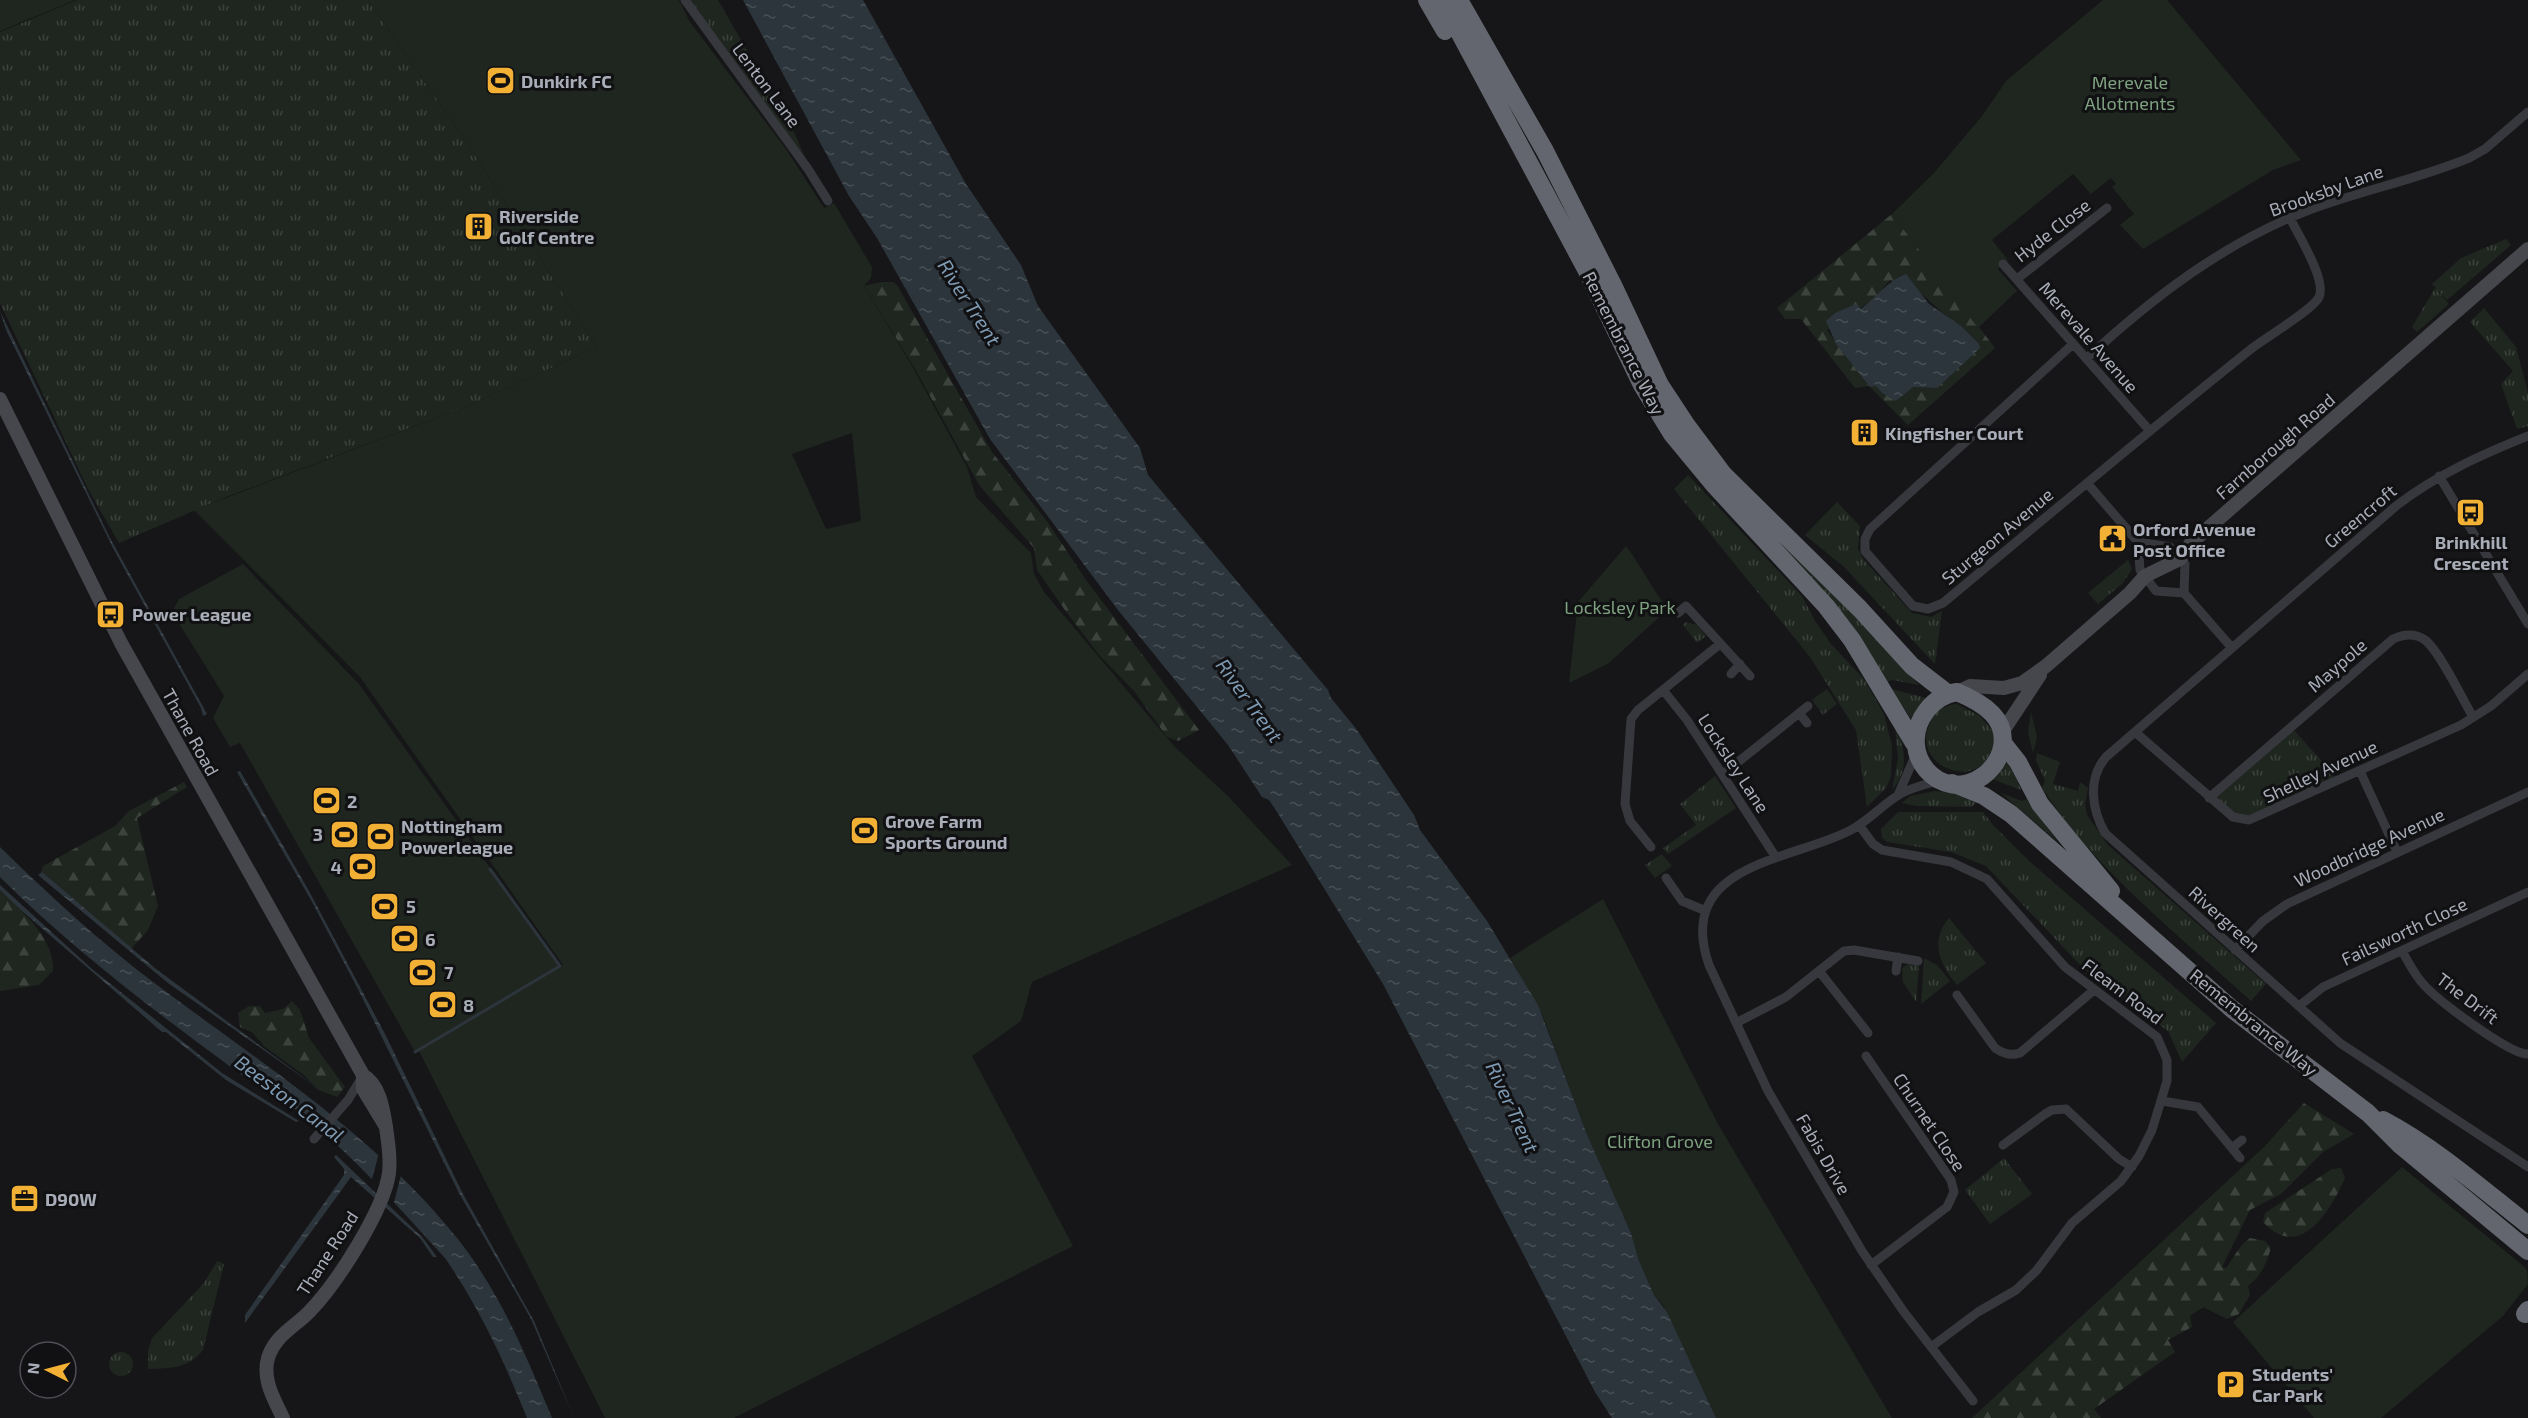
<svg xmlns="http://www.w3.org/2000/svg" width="2528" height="1418" viewBox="0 0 2528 1418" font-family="'Exo 2',sans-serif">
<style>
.grass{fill:url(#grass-tufts)}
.forest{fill:url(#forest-firs)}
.green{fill:#1e261f;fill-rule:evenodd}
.water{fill:url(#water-ripples)}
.pier{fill:#161618}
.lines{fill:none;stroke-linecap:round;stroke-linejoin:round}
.stream{stroke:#2c353c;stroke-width:3}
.street{stroke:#37383d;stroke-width:9}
.secondary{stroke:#45474d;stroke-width:14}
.highway{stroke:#63666e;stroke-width:18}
.labels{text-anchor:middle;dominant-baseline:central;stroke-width:6;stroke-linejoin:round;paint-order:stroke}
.poi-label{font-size:18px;font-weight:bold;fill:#a8adb8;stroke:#111113;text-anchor:start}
.park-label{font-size:18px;fill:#7fa381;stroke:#111113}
.street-label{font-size:18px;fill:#a8adb8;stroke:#111113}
.water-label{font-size:20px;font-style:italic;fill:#7f9bb3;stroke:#111113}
</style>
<defs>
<pattern id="grass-tufts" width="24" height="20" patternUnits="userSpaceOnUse" patternTransform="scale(1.5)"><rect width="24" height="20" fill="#1e261f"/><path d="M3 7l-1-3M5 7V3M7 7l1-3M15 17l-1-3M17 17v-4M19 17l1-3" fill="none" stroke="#3c433d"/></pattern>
<pattern id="forest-firs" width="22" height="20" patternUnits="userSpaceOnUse" patternTransform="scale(1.5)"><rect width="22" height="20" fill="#1e261f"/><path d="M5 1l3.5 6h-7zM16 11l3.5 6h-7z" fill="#3c433d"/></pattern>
<pattern id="water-ripples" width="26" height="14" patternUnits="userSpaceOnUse" patternTransform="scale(1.5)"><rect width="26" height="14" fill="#2c353c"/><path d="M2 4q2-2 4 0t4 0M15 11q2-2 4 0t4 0" fill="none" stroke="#485056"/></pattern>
</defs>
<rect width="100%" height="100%" fill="#161618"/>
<!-- grass -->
<path class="grass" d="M 77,0 L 368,0 L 471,149 L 597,347 L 468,406 L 226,497 L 119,543 L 88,489 L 0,303 L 0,32 Z
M 690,0 L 718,0 L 794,132 L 805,158 Z
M 2506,239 L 2511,245 L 2447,300 L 2432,284 L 2461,258 Z
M 2435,288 L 2449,304 L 2417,332 L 2412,327 Z
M 2484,308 L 2516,347 L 2528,393 L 2528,426 L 2517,429 L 2501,384 L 2513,371 L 2470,322 Z
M 1651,381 L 1828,587 L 1919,685 L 1892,680 L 1887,682 L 1757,525 Z
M 1688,475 L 1802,596 L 1815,621 L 1831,644 L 1864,679 L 1884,714 L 1892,746 L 1891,777 L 1886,788 L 1867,807 L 1856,730 L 1810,657 L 1674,489 Z
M 1837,502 L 1860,526 L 1858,549 L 1864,560 L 1912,613 L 1931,617 L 1942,611 L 1935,664 L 1844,567 L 1805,535 Z
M 2128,560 L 2132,569 L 2123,583 L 2098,604 L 2088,593 Z
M 1686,622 L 1697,625 L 1706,636 L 1697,643 L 1683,625 Z
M 1827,689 L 1837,704 L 1823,715 L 1812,700 Z
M 1891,689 L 1926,698 L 1912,720 Z
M 1957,704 L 1980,716 L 1994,733 C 1994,800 1904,769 1931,721 C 1936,710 1945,705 1957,704 Z
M 2031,712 L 2037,737 L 2033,753 L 2028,732 Z
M 1895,725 C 1905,749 1910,768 1892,790 L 1898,759 Z
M 2294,730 L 2336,777 L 2247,816 L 2232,812 L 2217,797 Z
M 2037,753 L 2060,762 L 2053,784 L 2078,791 L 2080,782 L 2088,788 L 2085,805 L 2087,815 L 2108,845 L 2266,984 L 2251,1001 C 2178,934 2096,871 2042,788 L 2045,781 L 2036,760 Z
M 2009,760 L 2021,790 L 1992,779 Z
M 1715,776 L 1736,808 L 1668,854 L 1663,848 L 1696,825 L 1680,804 Z
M 1935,791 L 1956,793 L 1976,803 L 1972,807 L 1917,806 L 1902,803 L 1910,796 Z
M 2001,793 L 2022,801 L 2026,799 L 2057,841 Z
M 1898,812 L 1983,812 L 1994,826 L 2028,860 L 2216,1023 L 2182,1062 L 2168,1031 L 2083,968 L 1986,866 L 1951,852 L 1887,842 L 1882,838 L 1881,829 Z
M 1662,854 L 1672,866 L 1655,878 L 1645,865 Z
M 1949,918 L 1986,963 L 1957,985 C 1940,965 1929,941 1949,918 Z
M 1924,958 L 1937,965 L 1950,981 L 1921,1004 Z
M 1908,964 L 1919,966 L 1916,1002 L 1903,982 L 1902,968 Z
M 2004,1158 L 2032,1194 L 1990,1224 L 1965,1190 Z
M 217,1261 L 224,1264 L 203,1350 C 189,1369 170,1368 148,1369 L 148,1351 L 152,1338 L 204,1283 Z
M109 1364a12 12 0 1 1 24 0a12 12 0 1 1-24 0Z"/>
<!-- forest -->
<path class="forest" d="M 1892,214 L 1995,348 L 1908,425 L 1870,387 L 1876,386 L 1882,393 L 1896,400 L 1913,387 L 1937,388 L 1961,326 L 1955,324 L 1923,295 L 1890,280 L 1874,299 L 1827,330 L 1869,386 L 1855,388 L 1801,319 L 1785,319 L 1777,308 Z
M 882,282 L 893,282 L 897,285 L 992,452 L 1049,524 L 1086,580 L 1199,730 L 1178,741 L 1167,737 L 1134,691 L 1100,656 L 1067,613 L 1037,570 L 1034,548 L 979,485 L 915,369 L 864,286 Z
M 184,782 L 187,787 L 137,818 L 158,906 L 148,930 L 131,949 L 41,872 L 43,866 L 115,826 L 129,811 Z
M 0,890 C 20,909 56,940 53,971 L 39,985 L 0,991 Z
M 292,1001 L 300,1010 L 309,1038 L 345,1087 L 337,1097 L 318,1090 L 304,1075 L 265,1047 L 253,1033 L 240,1027 L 238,1013 L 249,1006 L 260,1006 L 265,1013 L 283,1009 Z
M 2304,1103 L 2354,1134 L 2323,1152 L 2281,1194 L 2250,1210 L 2222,1267 L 2226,1268 C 2235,1257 2238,1246 2250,1238 L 2265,1241 L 2271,1248 C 2266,1264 2262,1275 2248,1286 L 2250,1294 L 2239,1314 L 2227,1319 L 2203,1307 L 2190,1316 L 2192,1327 L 2168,1340 L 2175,1352 L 2094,1409 L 2101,1418 L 1972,1418 L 2264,1147 Z
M 2341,1168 L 2345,1178 C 2331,1209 2301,1263 2263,1222 L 2265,1213 L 2332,1169 Z"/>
<!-- green -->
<path class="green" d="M 0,0 L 75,0 L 0,31 Z
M 368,0 L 679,0 L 690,22 L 786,149 L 824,208 L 834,203 L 872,267 L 871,278 L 864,286 L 912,366 L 967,467 L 976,497 L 1031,553 L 1034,574 L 1044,592 L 1174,746 L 1229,797 L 1292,865 L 1032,982 L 1021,1021 L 972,1056 L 1073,1246 L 734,1418 L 605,1418 L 419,1051 L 563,965 L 360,677 L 194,510 L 468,406 L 597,347 L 471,149 ZM 852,433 L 861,521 L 826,529 L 792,454 Z
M 2103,0 L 2167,0 L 2301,160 L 2273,170 L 2143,249 L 2120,225 L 2134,214 L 2112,187 L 2116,184 L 2111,178 L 2091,194 L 2073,174 L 1992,240 L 2008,260 L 1998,269 L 2017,291 L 1978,328 L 1892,214 L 1934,173 L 1982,116 L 2006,81 Z
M 1626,546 C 1642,567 1652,589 1668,609 L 1609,663 L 1569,683 L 1578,602 Z
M 243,564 L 359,684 L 560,966 L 415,1052 L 240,743 L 230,747 L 213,718 L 224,696 L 172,612 L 179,599 Z
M 1603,899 L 1718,1124 L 1892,1418 L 1716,1418 L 1663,1305 L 1654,1295 L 1639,1261 L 1631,1233 L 1588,1137 L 1542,1014 L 1510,958 Z
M 2402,1167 L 2521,1264 L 2527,1270 L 2528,1284 L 2503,1316 L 2381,1418 L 2314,1418 L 2233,1322 Z"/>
<!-- water -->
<path class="water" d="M 743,0 L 863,0 L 966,184 L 1021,265 L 1038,306 L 1140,448 L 1148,475 L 1328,690 L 1331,698 L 1357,730 L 1414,815 L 1420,830 L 1487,921 L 1538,1005 L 1588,1137 L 1631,1233 L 1639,1261 L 1654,1295 L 1667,1312 L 1716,1418 L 1612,1418 L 1595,1392 L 1383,984 L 1277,812 L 1269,800 L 1262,797 L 1228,745 L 1118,610 L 990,439 L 877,238 L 849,196 Z
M 1906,274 L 1929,304 L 1961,326 L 1979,344 L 1980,348 L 1937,388 L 1913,387 L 1896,401 L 1882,393 L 1876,386 L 1870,387 L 1836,344 L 1826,321 L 1835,313 L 1856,304 L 1861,309 C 1878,296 1887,281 1906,274 Z
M 0,311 L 109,536 L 207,714 L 203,716 L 201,708 L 113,548 L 6,330 Z
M 240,771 L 309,891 L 385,1034 L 463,1194 L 534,1321 L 574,1418 L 531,1319 L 459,1193 L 360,993 L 311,900 L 237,772 Z
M 0,847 C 49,895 99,941 153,982 C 259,1062 373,1133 457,1238 C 500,1292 526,1355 552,1418 L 527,1418 C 504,1361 480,1309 445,1258 C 399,1208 354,1156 300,1113 C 281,1098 259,1088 239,1073 C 156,1012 73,950 0,877 Z
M 42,872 L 156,969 L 319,1089 L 168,983 L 38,875 Z
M 0,885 L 92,969 L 222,1073 L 299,1121 L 296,1122 L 226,1080 L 166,1032 L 162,1032 L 22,911 L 0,890 Z
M 336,1155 L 423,1238 L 437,1257 L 433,1257 L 420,1238 L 351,1177 L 245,1323 L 245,1315 L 344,1175 L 344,1169 L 334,1157 Z"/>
<!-- pier -->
<path class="pier" d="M 379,1153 L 401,1175 L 393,1206 L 371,1183 Z"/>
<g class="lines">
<!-- stream -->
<path class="stream" d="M 415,1052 L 560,966 L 490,869"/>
<!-- street -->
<path class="street" d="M 685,0 L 808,169 L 828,201
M 2003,264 L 2150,431
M 2017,279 L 2107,208
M 2073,344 L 1870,529 L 1865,539 L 1865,551 L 1913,606 L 1928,609 L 1943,603 C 2045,518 2147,432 2251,349 C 2265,338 2314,309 2319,297 C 2327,280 2298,235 2290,218
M 2086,359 C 2152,298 2221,245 2304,212 C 2358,191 2416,180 2469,158 L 2485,149 L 2528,112
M 2528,436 C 2481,455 2436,475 2396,506 L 2106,757 C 2087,779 2092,810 2105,833 L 2340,1043 L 2528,1167
M 2439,476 L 2528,624
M 2087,483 L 2138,542 L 2140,570 L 2156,591 L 2184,593
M 2138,542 L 2170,547 L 2185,564 L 2184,593 L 2232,648
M 1678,613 L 1686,606 L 1750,676
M 1731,674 L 1740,664
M 1663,690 L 1687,720 L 1775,856
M 1799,713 L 1807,723
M 2135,732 L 2233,817 L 2249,820 L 2461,725 L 2491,706 L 2528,674
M 2360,771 L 2397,852
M 1723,774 L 1808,706
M 1939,780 C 1926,785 1908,788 1897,796 C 1880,807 1867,822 1849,831 C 1790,861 1674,864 1709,965 L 1768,1091 L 1862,1251 L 1904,1312 L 1973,1401
M 1898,795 L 1916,754
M 2209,798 L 2393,639 C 2404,634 2415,633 2425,640 C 2439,650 2463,700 2473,717
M 1859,825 L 1873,844 L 1882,850 L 1951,862 L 1987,879 L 2065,967 L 2157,1037 L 2167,1060 L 2167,1081 L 2152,1130 L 2139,1156 L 2121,1181 L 2072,1223 L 2037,1270 L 2016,1290 L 1978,1312 L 1931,1347
M 1651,847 L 1630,821 L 1625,804 L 1631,719 L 1638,710 L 1720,644
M 1666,878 L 1682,901 L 1706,911
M 2235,950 L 2263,921 L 2287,904 L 2528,792
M 2402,951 C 2409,963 2415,976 2425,986 C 2439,1001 2510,1055 2528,1054
M 1819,971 L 1868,1033
M 1896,971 L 1898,957
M 1957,995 L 1995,1048 C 2004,1054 2011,1056 2020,1053 L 2094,990
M 2299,1006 L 2323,987 L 2528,892
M 1736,1023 L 1786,997 L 1844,951 L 1854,950 L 1918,961
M 1866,1056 L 1951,1180 L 1954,1192 L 1947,1207 L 1871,1265
M 2162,1101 L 2198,1107 L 2240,1158
M 314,1139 L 348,1100 L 362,1077
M 2003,1145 L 2045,1114 L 2052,1110 L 2066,1109 L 2119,1159 L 2132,1167
M 2232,1148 L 2242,1140"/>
<!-- secondary -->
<path class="secondary" d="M 0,399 L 121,643 L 363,1075 L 363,1089 L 386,1127
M 1957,692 L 1970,686 L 2004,688 L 2022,683 L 2046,666 L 2130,593 L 2145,576 L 2180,559 L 2191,543 L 2528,249
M 2003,731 L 2040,675
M 283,1418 C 274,1399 262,1380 268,1358 C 275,1335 295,1327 310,1311 C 337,1283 384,1210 389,1173 C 391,1156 388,1143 386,1127 C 383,1109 380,1085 363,1075"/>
<!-- highway -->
<path class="highway" d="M 1427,0 L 1445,31
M 1442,0 L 1587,271 L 1642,385 L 1672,434 L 1715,486 L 1826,606 L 1852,640 L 1914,743
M 1459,0 L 1545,151 L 1614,287 L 1660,385 L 1687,426 L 1723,474 L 1860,609 L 1912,666 L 1947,693
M 1957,692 C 1983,703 2010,719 2001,751 C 1998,761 1991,770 1983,776 C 1940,806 1894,752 1927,710 C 1935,700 1944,694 1957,692 Z
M 2003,743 L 2018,762 L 2040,804 L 2111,891
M 1952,783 L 1984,796 L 2011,814 L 2232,1009 L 2368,1113 L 2399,1144 L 2528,1251
M 2383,1120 C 2436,1148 2481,1188 2528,1225
M 2525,1314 L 2528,1310"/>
</g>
<!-- icons -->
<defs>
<symbol id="stadium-square" viewBox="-11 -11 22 22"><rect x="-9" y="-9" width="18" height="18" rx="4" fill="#f2b134" stroke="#111113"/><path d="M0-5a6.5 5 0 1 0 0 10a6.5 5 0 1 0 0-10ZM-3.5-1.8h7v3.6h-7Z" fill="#111"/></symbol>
<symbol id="building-square" viewBox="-11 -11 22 22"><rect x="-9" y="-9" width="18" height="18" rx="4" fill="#f2b134" stroke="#111113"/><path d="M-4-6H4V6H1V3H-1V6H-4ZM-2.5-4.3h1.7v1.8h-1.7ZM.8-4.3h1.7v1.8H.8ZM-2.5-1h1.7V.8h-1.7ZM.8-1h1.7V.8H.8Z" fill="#111"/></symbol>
<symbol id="bus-square" viewBox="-11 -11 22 22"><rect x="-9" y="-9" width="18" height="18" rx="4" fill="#f2b134" stroke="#111113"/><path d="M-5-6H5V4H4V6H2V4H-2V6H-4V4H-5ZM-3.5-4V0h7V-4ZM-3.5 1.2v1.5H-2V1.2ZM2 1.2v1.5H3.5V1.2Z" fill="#111"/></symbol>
<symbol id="civic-square" viewBox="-11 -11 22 22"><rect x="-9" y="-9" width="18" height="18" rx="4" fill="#f2b134" stroke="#111113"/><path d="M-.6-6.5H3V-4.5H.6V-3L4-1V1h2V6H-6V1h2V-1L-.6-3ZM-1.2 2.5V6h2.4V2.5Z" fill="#111"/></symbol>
<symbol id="office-square" viewBox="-11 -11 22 22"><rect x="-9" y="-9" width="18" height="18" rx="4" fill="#f2b134" stroke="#111113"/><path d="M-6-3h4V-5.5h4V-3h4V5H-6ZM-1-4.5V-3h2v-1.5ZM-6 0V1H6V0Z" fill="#111"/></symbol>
<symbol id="parking-square" viewBox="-11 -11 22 22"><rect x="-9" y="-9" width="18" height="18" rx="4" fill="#f2b134" stroke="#111113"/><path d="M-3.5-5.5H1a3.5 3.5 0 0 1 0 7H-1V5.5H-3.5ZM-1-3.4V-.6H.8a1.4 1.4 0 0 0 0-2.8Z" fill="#111"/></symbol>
</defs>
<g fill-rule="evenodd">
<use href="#stadium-square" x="484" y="64" width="33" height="33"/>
<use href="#building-square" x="462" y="210" width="33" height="33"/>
<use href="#building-square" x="1848" y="416" width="33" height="33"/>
<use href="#bus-square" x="2454" y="496" width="33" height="33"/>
<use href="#civic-square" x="2096" y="522" width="33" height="33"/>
<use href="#bus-square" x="94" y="598" width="33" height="33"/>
<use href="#stadium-square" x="310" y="784" width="33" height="33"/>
<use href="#stadium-square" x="848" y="814" width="33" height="33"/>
<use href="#stadium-square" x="328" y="818" width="33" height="33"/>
<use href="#stadium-square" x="364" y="820" width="33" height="33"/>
<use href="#stadium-square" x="346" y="850" width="33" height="33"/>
<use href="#stadium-square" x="368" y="890" width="33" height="33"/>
<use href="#stadium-square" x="388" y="922" width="33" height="33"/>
<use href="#stadium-square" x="406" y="956" width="33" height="33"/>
<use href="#stadium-square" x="426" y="988" width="33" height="33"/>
<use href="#office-square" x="8" y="1182" width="33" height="33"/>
<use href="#parking-square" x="2214" y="1368" width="33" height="33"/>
</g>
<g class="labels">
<!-- poi labels -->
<g class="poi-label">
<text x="521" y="81">Dunkirk FC</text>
<text x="499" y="216">Riverside<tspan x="499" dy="21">Golf Centre</tspan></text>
<text x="1885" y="433">Kingfisher Court</text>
<text x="2133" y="529">Orford Avenue<tspan x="2133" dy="21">Post Office</tspan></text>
<text x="2471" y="542" text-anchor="middle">Brinkhill<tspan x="2471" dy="21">Crescent</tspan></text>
<text x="132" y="614">Power League</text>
<text x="347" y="801">2</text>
<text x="885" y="821">Grove Farm<tspan x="885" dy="21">Sports Ground</tspan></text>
<text x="401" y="826">Nottingham<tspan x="401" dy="21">Powerleague</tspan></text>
<text x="323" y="834" text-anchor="end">3</text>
<text x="342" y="867" text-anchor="end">4</text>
<text x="406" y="906">5</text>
<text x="425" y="939">6</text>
<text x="444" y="972">7</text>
<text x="463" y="1005">8</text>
<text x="45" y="1199">D90W</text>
<text x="2252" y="1374">Students'<tspan x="2252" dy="21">Car Park</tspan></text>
</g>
<!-- park labels -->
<g class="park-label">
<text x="2130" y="82">Merevale<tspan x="2130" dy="21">Allotments</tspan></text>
<text x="1620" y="607">Locksley Park</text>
<text x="1660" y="1141">Clifton Grove</text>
</g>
<!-- street labels -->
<g class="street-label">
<text transform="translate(767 85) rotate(53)">Lenton Lane</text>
<text transform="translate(2326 190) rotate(-20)">Brooksby Lane</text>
<text transform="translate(2052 230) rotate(-38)">Hyde Close</text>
<text transform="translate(2089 337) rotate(49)">Merevale Avenue</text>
<text transform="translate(1624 343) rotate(63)">Remembrance Way</text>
<text transform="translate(2275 446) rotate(-41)">Farnborough Road</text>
<text transform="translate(2360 516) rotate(-40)">Greencroft</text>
<text transform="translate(1997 536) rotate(-40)">Sturgeon Avenue</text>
<text transform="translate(2337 665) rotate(-41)">Maypole</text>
<text transform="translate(191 732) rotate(61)">Thane Road</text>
<text transform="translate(1734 763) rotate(57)">Locksley Lane</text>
<text transform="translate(2320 771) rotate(-25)">Shelley Avenue</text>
<text transform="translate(2369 847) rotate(-25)">Woodbridge Avenue</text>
<text transform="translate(2225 919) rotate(42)">Rivergreen</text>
<text transform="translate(2404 931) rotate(-25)">Failsworth Close</text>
<text transform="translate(2123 991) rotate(37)">Fleam Road</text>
<text transform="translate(2468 998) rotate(37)">The Drift</text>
<text transform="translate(2254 1022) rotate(39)">Remembrance Way</text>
<text transform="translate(1930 1122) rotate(56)">Churnet Close</text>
<text transform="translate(1824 1154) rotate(60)">Fabis Drive</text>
<text transform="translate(327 1253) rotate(-57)">Thane Road</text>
</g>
<!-- water labels -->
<g class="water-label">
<text transform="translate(970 302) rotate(57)">River Trent</text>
<text transform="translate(1250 700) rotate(54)">River Trent</text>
<text transform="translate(290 1098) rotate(37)">Beeston Canal</text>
<text transform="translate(1513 1107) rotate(65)">River Trent</text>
</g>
</g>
<!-- north arrow -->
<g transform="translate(48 1370) rotate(276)"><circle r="28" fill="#111113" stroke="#4d4f55" stroke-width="1.5"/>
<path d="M0-4.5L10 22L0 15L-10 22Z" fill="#f2b134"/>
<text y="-9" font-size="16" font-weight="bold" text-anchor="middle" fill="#a8adb8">N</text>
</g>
</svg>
